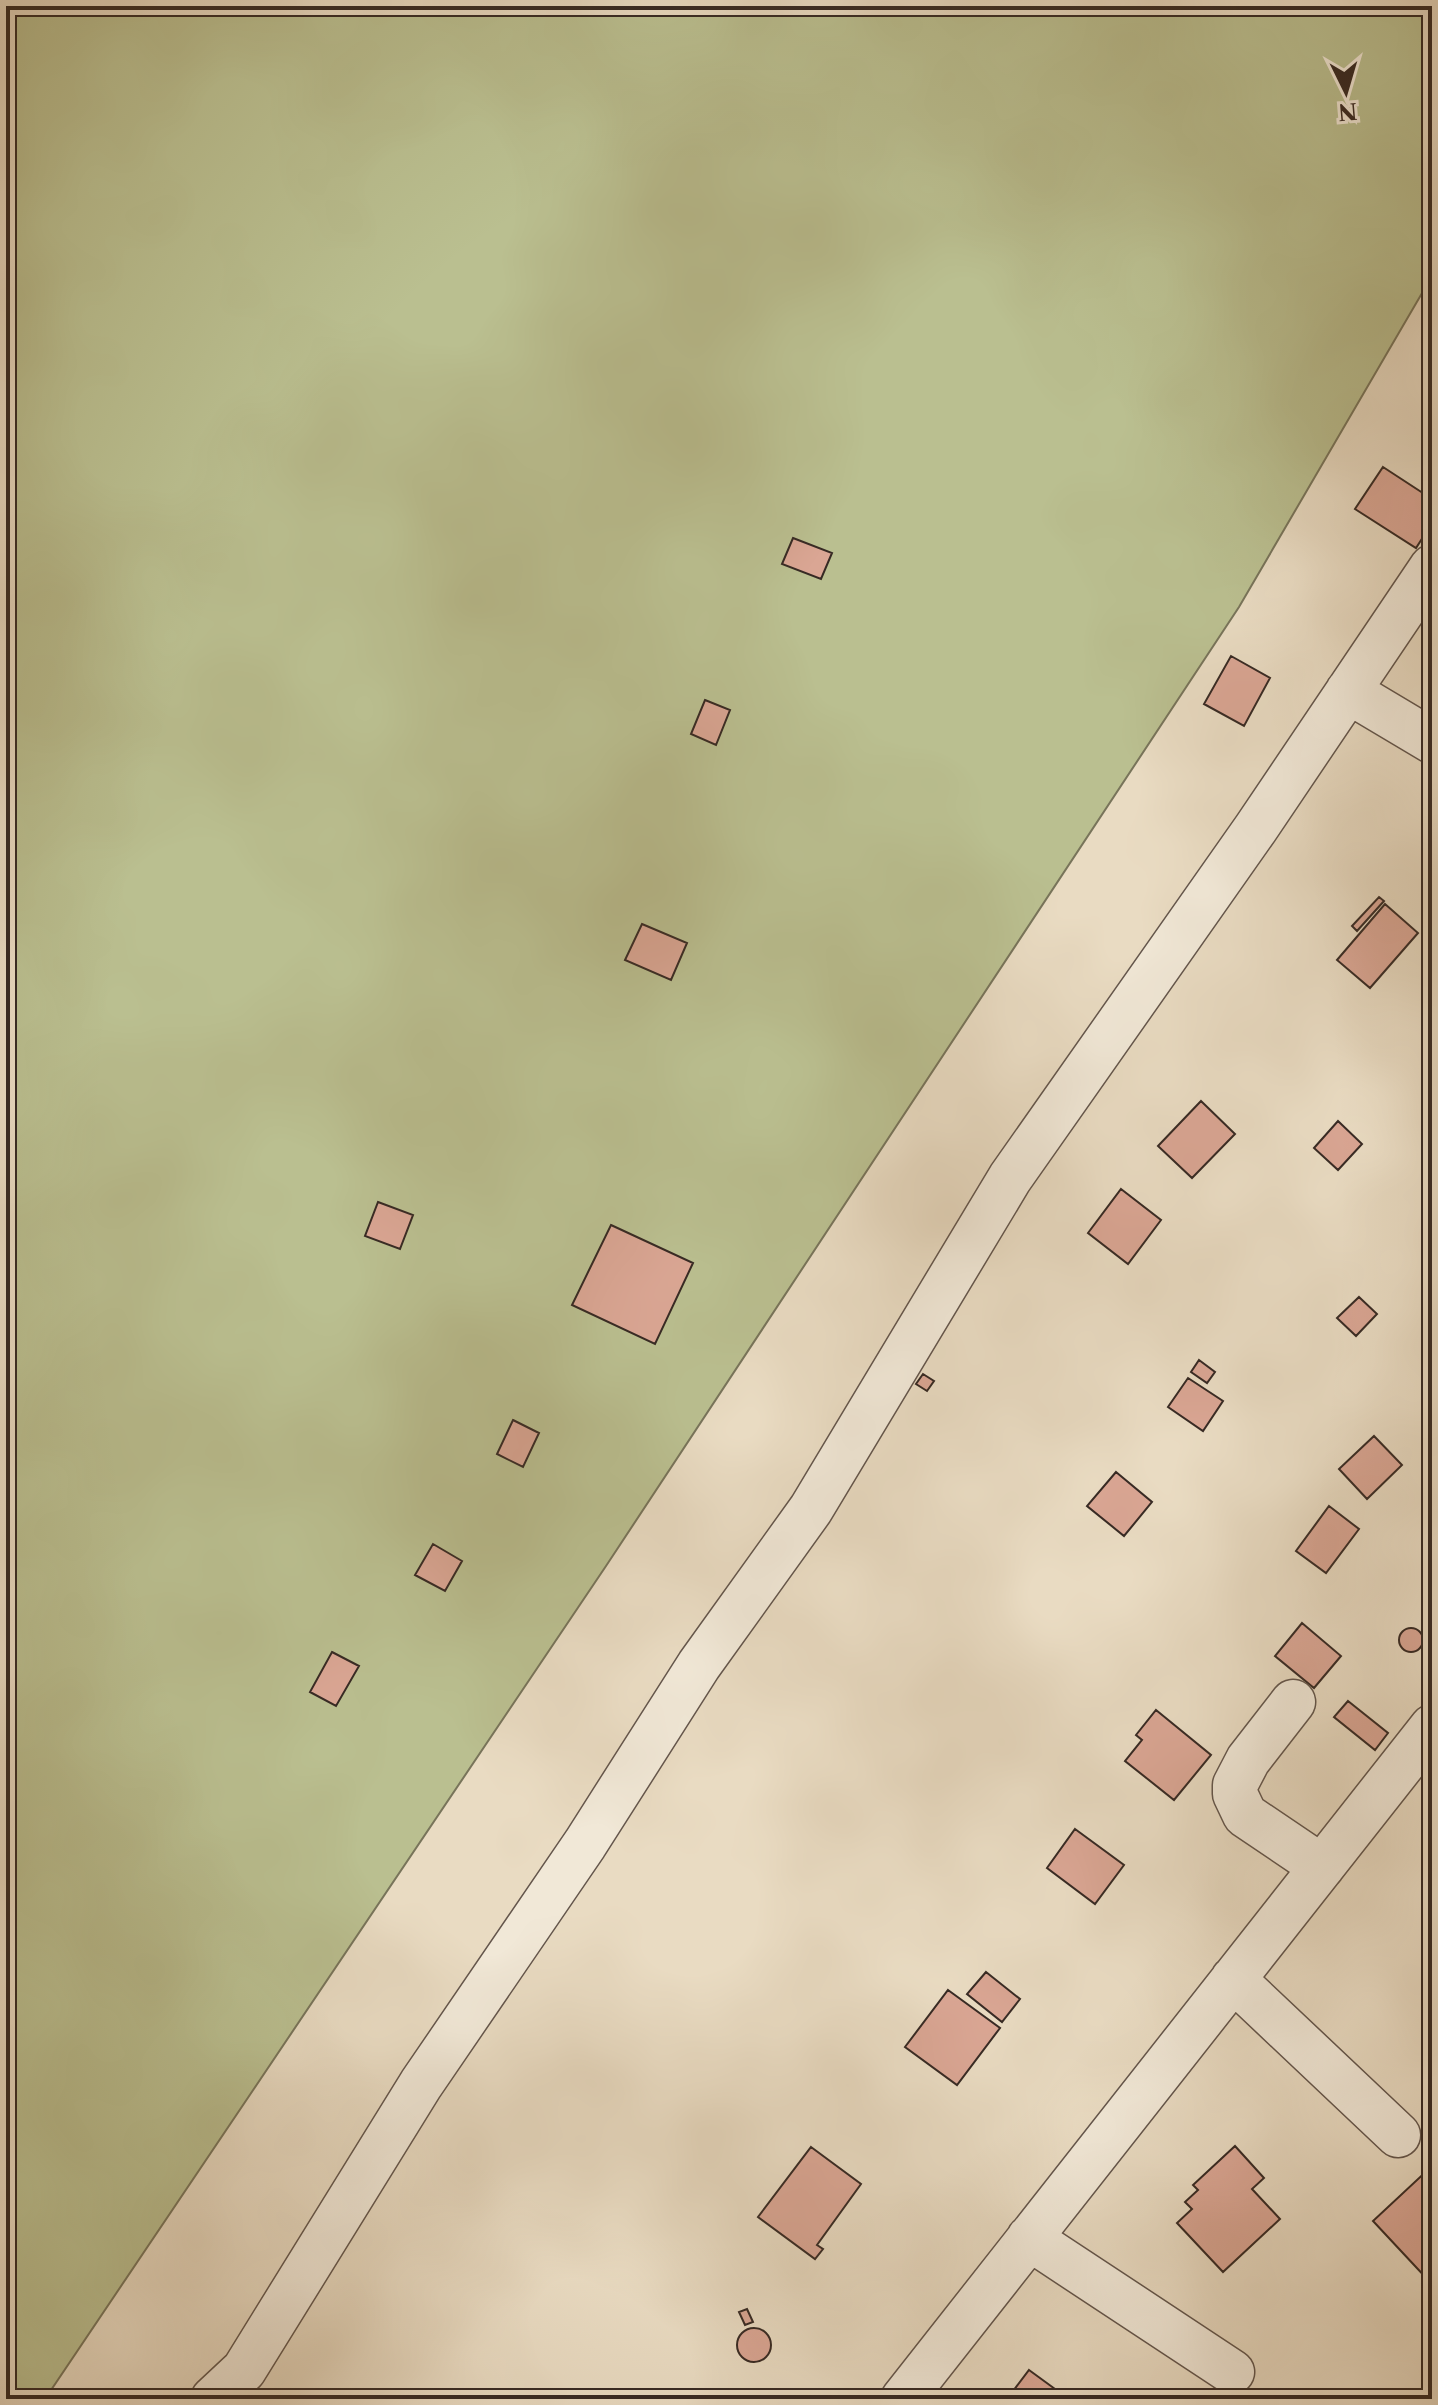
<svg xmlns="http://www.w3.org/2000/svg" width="1438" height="2405" viewBox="0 0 1438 2405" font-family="'Libre Caslon Text',serif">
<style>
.green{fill:#babf90;stroke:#78745a;stroke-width:2}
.building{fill:#daa694;stroke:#372a24;stroke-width:2}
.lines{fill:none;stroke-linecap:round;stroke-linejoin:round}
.minor-casing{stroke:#64564c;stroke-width:47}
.minor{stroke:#f1e8d7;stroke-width:44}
</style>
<rect width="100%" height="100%" fill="#e9dbc2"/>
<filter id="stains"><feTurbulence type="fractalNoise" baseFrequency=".0025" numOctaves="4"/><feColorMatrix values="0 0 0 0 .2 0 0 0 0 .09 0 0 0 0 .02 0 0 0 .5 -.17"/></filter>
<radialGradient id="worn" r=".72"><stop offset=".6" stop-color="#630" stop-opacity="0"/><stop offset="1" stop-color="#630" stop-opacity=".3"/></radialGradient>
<!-- green -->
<path class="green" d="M 6,6 L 1432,6 L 1432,276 L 1239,607 L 606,1566 L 45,2399 L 6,2399 Z"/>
<!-- building -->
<path class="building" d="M 1383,467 L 1432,499 L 1432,523 L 1416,548 L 1355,509 Z
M 793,538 L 832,553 L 821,579 L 782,564 Z
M 1231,656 L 1270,678 L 1244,726 L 1204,704 Z
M 705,700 L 730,710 L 716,745 L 691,734 Z
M 1379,897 L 1384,901 L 1357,931 L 1352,926 Z
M 1385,904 L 1418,933 L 1370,988 L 1337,960 Z
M 642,924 L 687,943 L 671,980 L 625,960 Z
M 1201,1101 L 1235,1134 L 1192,1178 L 1158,1146 Z
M 1338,1121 L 1362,1144 L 1338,1170 L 1314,1148 Z
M 1121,1189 L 1161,1220 L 1128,1264 L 1088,1233 Z
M 378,1202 L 413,1215 L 400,1249 L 365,1236 Z
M 611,1225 L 693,1263 L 655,1344 L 572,1305 Z
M 1359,1297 L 1377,1314 L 1356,1336 L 1337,1318 Z
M 1199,1360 L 1215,1372 L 1207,1383 L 1191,1372 Z
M 923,1374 L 934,1381 L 927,1391 L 916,1384 Z
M 1188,1378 L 1223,1401 L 1203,1431 L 1168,1407 Z
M 513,1420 L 539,1433 L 523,1467 L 497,1454 Z
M 1374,1436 L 1402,1465 L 1367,1499 L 1339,1469 Z
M 1116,1472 L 1152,1502 L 1124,1536 L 1087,1506 Z
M 1329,1506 L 1359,1529 L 1326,1573 L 1296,1551 Z
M 433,1544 L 462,1561 L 445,1591 L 415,1575 Z
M 1302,1623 L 1341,1656 L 1314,1688 L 1275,1656 Z
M1399 1640a12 12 0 1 1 24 0a12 12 0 1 1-24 0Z
M 332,1652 L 359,1666 L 336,1706 L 310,1692 Z
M 1348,1701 L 1388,1733 L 1375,1750 L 1334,1717 Z
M 1156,1710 L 1211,1755 L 1174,1800 L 1125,1761 L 1142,1740 L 1136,1735 Z
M 1075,1829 L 1124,1865 L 1095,1904 L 1047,1868 Z
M 986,1972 L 1020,1999 L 1002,2022 L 967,1994 Z
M 948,1990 L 1000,2028 L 957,2085 L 905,2047 Z
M 1235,2146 L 1264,2178 L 1252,2189 L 1280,2219 L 1223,2272 L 1177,2223 L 1192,2209 L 1185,2202 L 1198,2190 L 1193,2185 Z
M 811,2147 L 861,2184 L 817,2245 L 823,2249 L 815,2259 L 758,2217 Z
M 1432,2166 L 1432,2278 L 1429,2281 L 1373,2221 Z
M 747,2309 L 753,2322 L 745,2325 L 739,2312 Z
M737 2345a17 17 0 1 1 34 0a17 17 0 1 1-34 0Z
M 1029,2370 L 1066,2397 L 1065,2399 L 1007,2399 Z
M 1232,2372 L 1258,2399 L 1203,2399 Z"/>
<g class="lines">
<defs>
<path id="minor" d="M 1348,691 L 1432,741
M 1293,1702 L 1248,1760 L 1235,1785 L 1235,1794 L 1245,1815 L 1322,1867
M 1233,1979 L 1398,2135
M 1029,2238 L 1232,2372
M 213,2399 L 244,2370 L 421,2084 L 585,1844 L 699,1665 L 811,1509 L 1010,1178 L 1256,828 L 1432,567
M 903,2399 L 1432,1727"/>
</defs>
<!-- minor casing -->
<use href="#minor" class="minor-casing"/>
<!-- minor -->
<use href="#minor" class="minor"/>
</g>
<!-- margin -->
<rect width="1438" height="2405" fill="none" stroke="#e9dbc2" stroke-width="32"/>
<rect x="8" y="8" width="1422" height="2389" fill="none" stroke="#372a24" stroke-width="4"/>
<rect x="16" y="16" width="1406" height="2373" fill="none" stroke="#372a24" stroke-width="2"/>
<!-- north arrow -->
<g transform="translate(1346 92) rotate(175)" stroke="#f1e8d7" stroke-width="6" paint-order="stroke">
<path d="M0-6L14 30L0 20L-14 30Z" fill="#372a24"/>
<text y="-12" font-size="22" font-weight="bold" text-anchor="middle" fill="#372a24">N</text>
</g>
<rect width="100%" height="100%" filter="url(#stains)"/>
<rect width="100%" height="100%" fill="url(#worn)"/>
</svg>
